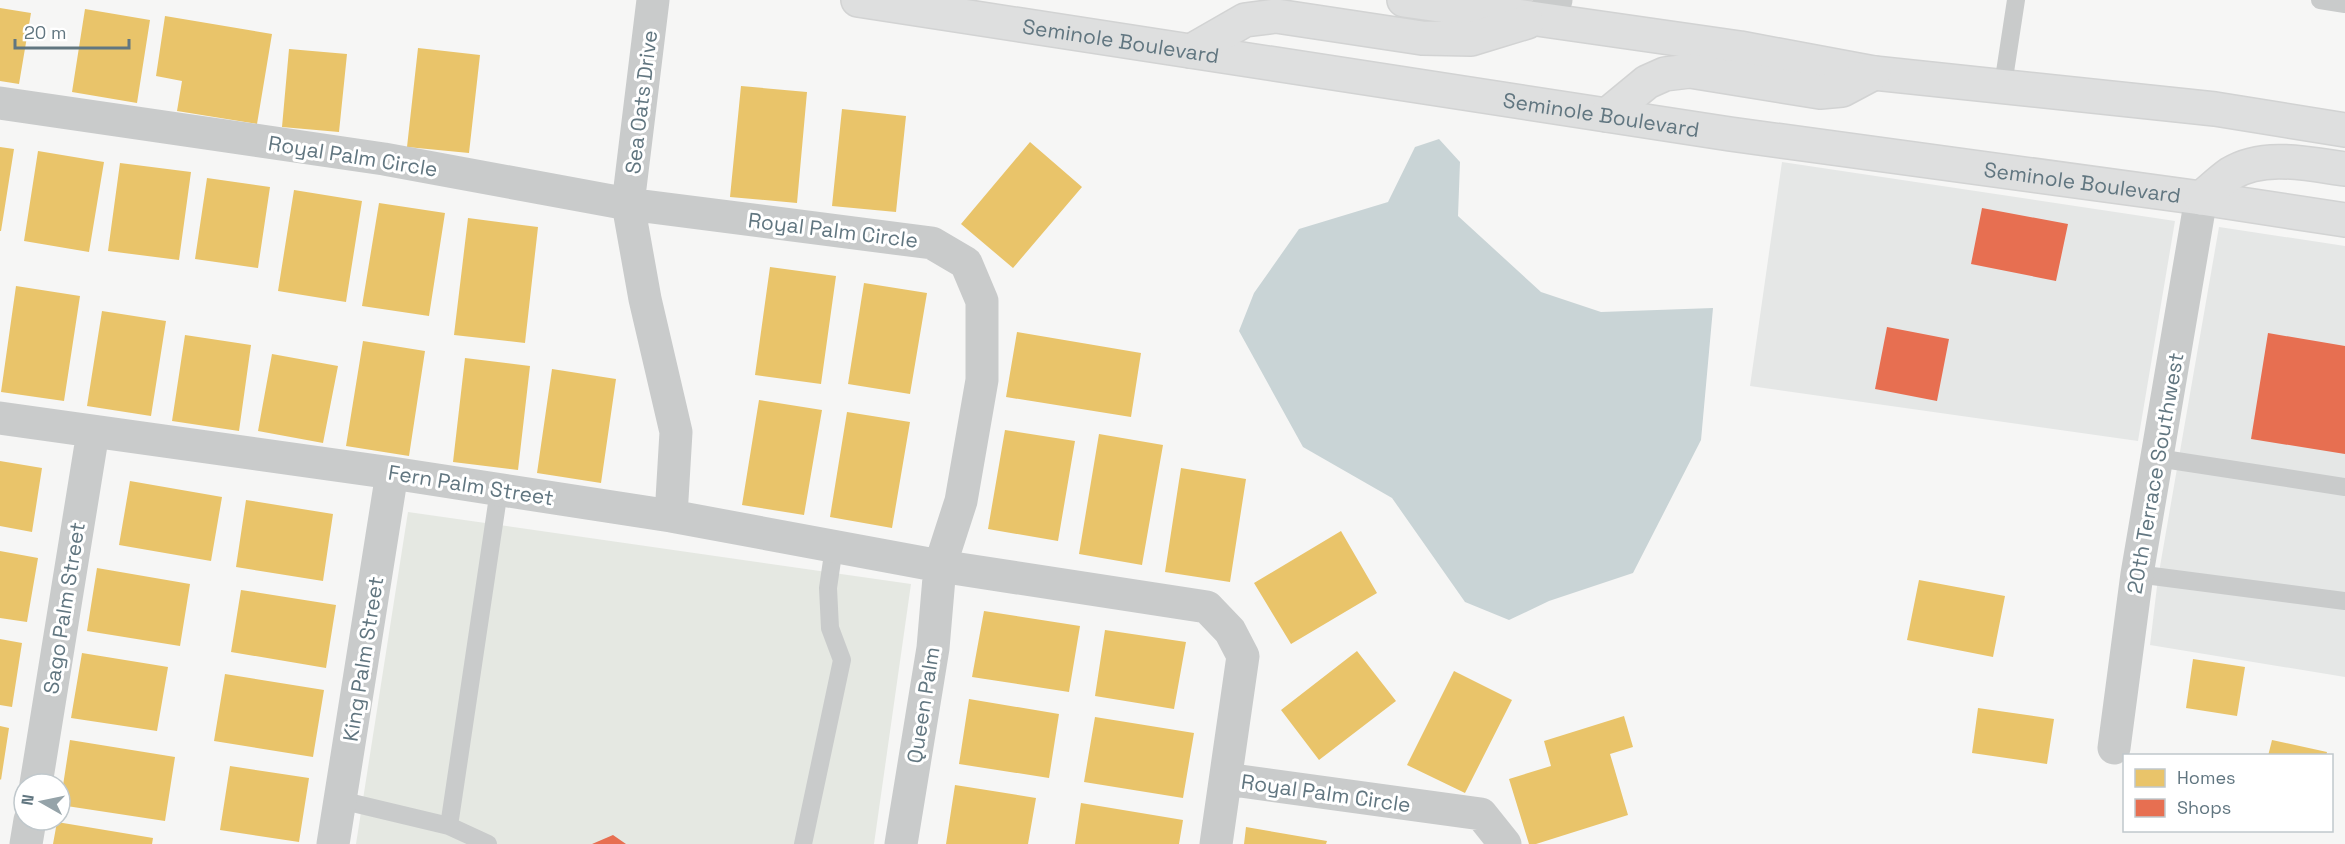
<svg xmlns="http://www.w3.org/2000/svg" width="2345" height="844" viewBox="0 0 2345 844" font-family="'Space Grotesk',sans-serif">
<style>
.built{fill:#e5e7e6}
.green{fill:#e5e8e2}
.water{fill:#c9d4d6}
.homes{fill:#e9c46a}
.shops{fill:#e76f51}
.lines{fill:none;stroke-linecap:round;stroke-linejoin:round}
.primary-casing{stroke:#d2d3d3;stroke-width:36}
.service{stroke:#c9cbcb;stroke-width:18}
.minor{stroke:#c9cbcb;stroke-width:33}
.primary{stroke:#dedfdf;stroke-width:33}
.labels{text-anchor:middle;dominant-baseline:central;stroke-width:6;stroke-linejoin:round;paint-order:stroke}
.street-label{font-size:21px;fill:#617680;stroke:#fff}
</style>
<rect width="100%" height="100%" fill="#f6f6f5"/>
<!-- built -->
<path class="built" d="M 1782,162 L 2175,221 L 2138,441 L 1750,386 Z
M 2219,227 L 2345,246 L 2345,677 L 2150,645 L 2158,578 Z"/>
<!-- green -->
<path class="green" d="M 408,512 L 911,584 L 874,844 L 356,844 Z"/>
<!-- water -->
<path class="water" d="M 1439,139 L 1460,162 L 1458,216 L 1541,292 L 1601,312 L 1713,308 L 1701,440 L 1633,573 L 1549,601 L 1509,620 L 1465,602 L 1392,498 L 1303,447 L 1239,331 L 1254,293 L 1299,229 L 1388,202 L 1415,147 Z"/>
<!-- homes -->
<path class="homes" d="M 0,8 L 31,13 L 19,84 L 0,81 Z
M 85,9 L 150,20 L 137,103 L 72,92 Z
M 165,16 L 272,34 L 257,124 L 177,111 L 182,81 L 156,76 Z
M 418,48 L 480,55 L 469,153 L 407,147 Z
M 289,49 L 347,54 L 339,132 L 282,127 Z
M 741,86 L 807,92 L 797,203 L 730,197 Z
M 842,109 L 906,116 L 896,212 L 832,206 Z
M 1030,142 L 1082,187 L 1013,268 L 961,224 Z
M 0,147 L 14,149 L 1,231 L 0,231 Z
M 38,151 L 104,162 L 89,252 L 24,241 Z
M 120,163 L 191,172 L 179,260 L 108,251 Z
M 207,178 L 270,187 L 258,268 L 195,259 Z
M 294,190 L 362,201 L 346,302 L 278,291 Z
M 379,203 L 445,213 L 429,316 L 362,306 Z
M 468,218 L 538,227 L 525,343 L 454,335 Z
M 770,267 L 836,276 L 821,384 L 755,375 Z
M 864,283 L 927,293 L 910,394 L 848,384 Z
M 16,286 L 80,296 L 64,401 L 1,392 Z
M 102,311 L 166,321 L 151,416 L 87,406 Z
M 1017,332 L 1141,353 L 1131,417 L 1006,397 Z
M 185,335 L 251,345 L 239,431 L 172,421 Z
M 363,341 L 425,351 L 409,456 L 346,446 Z
M 272,354 L 338,366 L 323,443 L 258,431 Z
M 465,358 L 530,366 L 518,470 L 453,462 Z
M 552,369 L 616,379 L 601,483 L 537,473 Z
M 759,400 L 822,410 L 804,515 L 742,505 Z
M 847,412 L 910,422 L 892,528 L 830,517 Z
M 1005,430 L 1075,441 L 1058,541 L 988,529 Z
M 1099,434 L 1163,445 L 1142,565 L 1079,554 Z
M 0,461 L 42,468 L 32,532 L 0,526 Z
M 1181,468 L 1246,479 L 1230,582 L 1165,572 Z
M 130,481 L 222,497 L 211,561 L 119,545 Z
M 246,500 L 333,514 L 323,581 L 236,567 Z
M 1341,531 L 1377,593 L 1291,644 L 1254,583 Z
M 0,551 L 38,558 L 27,622 L 0,618 Z
M 97,568 L 190,584 L 180,646 L 87,631 Z
M 1919,580 L 2005,596 L 1993,657 L 1907,640 Z
M 241,590 L 336,605 L 326,668 L 231,652 Z
M 984,611 L 1080,626 L 1069,692 L 972,677 Z
M 1105,630 L 1186,642 L 1174,709 L 1095,696 Z
M 0,639 L 22,643 L 12,707 L 0,705 Z
M 1357,651 L 1396,701 L 1319,760 L 1281,710 Z
M 82,653 L 168,667 L 157,731 L 71,718 Z
M 2193,659 L 2245,667 L 2237,716 L 2186,708 Z
M 1454,671 L 1512,700 L 1465,793 L 1407,765 Z
M 225,674 L 324,690 L 313,757 L 214,741 Z
M 969,699 L 1059,714 L 1049,778 L 959,764 Z
M 1978,708 L 2054,719 L 2047,764 L 1972,753 Z
M 1624,716 L 1633,747 L 1610,754 L 1628,815 L 1536,844 L 1529,844 L 1509,779 L 1551,766 L 1544,741 Z
M 1095,717 L 1194,733 L 1183,798 L 1084,782 Z
M 0,726 L 9,728 L 1,780 L 0,779 Z
M 70,740 L 175,757 L 165,821 L 60,805 Z
M 2272,740 L 2327,752 L 2326,756 L 2268,756 Z
M 230,766 L 309,778 L 299,842 L 220,830 Z
M 955,785 L 1036,798 L 1028,844 L 946,844 Z
M 1081,803 L 1183,820 L 1179,844 L 1075,844 Z
M 57,822 L 153,838 L 152,844 L 53,844 Z
M 1246,827 L 1327,841 L 1326,844 L 1244,844 Z"/>
<!-- shops -->
<path class="shops" d="M 1982,208 L 2068,224 L 2056,281 L 1971,264 Z
M 1887,327 L 1949,339 L 1937,401 L 1875,389 Z
M 2268,333 L 2345,346 L 2345,454 L 2251,439 Z
M 613,835 L 626,844 L 592,844 Z"/>
<g class="lines">
<defs>
<g id="primary">
<path id="s1" d="M 858,0 L 1730,134 L 2201,198 L 2345,220"/>
<path d="M 1404,0 L 1740,48 L 1874,73 L 2215,109 L 2345,130"/>
<path d="M 1191,51 L 1245,20 L 1276,16 L 1422,38 L 1471,39 L 1527,22"/>
<path d="M 1607,115 L 1647,82 L 1665,74 L 1690,71 L 1820,92 L 1842,90 L 1874,73"/>
<path d="M 2201,198 C 2211,190 2220,181 2230,174 C 2263,153 2309,164 2345,169"/>
</g>
</defs>
<!-- primary casing -->
<use href="#primary" class="primary-casing"/>
<!-- service -->
<path class="service" d="M 2320,0 L 2345,4
M 2003,85 L 2016,0
M 2157,458 L 2345,487
M 2137,574 L 2345,601
M 340,800 L 449,826 L 488,844
M 449,826 L 499,490
M 803,844 L 842,660 L 830,628 L 828,588 L 834,547"/>
<!-- minor -->
<path class="minor" d="M 653,0 L 628,204 L 645,299 L 676,432 L 671,516
M 1538,19 L 1556,0
M 0,103 L 384,159 L 628,204 L 932,243 L 966,263 L 982,301 L 982,380 L 961,501 L 940,566 L 933,648 L 901,844
M 0,418 L 392,473 L 671,516 L 940,566 L 1207,607 L 1230,631 L 1243,656 L 1216,844
M 2114,748 L 2137,574 L 2201,198
M 1226,779 L 1481,814 L 1505,844
M 36,784 L 93,432
M 26,844 L 30,820
M 333,844 L 392,473"/>
<!-- primary -->
<use href="#primary" class="primary"/>
</g>
<g class="labels">
<!-- street labels -->
<g class="street-label">
<text stroke="none"><textPath href="#s1" startOffset="266">Seminole Boulevard</textPath></text>
<text transform="translate(641 102) rotate(-83)">Sea Oats Drive</text>
<text stroke="none"><textPath href="#s1" startOffset="752">Seminole Boulevard</textPath></text>
<text transform="translate(353 156) rotate(9)">Royal Palm Circle</text>
<text stroke="none"><textPath href="#s1" startOffset="1238">Seminole Boulevard</textPath></text>
<text transform="translate(833 230) rotate(7)">Royal Palm Circle</text>
<text transform="translate(2155 473) rotate(-80)">20th Terrace Southwest</text>
<text transform="translate(471 485) rotate(9)">Fern Palm Street</text>
<text transform="translate(64 608) rotate(-81)">Sago Palm Street</text>
<text transform="translate(363 659) rotate(-81)">King Palm Street</text>
<text transform="translate(923 705) rotate(-81)">Queen Palm</text>
<text transform="translate(1326 793) rotate(8)">Royal Palm Circle</text>
</g>
</g>
<!-- legend -->
<rect x="2123" y="754" width="210" height="78" fill="#ffffff" stroke="#c0c8cc" stroke-width="1.5"/>
<rect x="2135" y="769" width="30" height="18" fill="#e9c46a" stroke="#c0c8cc" stroke-width="1.5"/>
<text x="2177" y="784" font-size="18" fill="#617680">Homes</text>
<rect x="2135" y="799" width="30" height="18" fill="#e76f51" stroke="#c0c8cc" stroke-width="1.5"/>
<text x="2177" y="814" font-size="18" fill="#617680">Shops</text>
<!-- north arrow -->
<g transform="translate(42 802) rotate(279)"><circle r="28" fill="#ffffff" stroke="#c0c8cc" stroke-width="1.5"/>
<path d="M0-4.5L10 22L0 15L-10 22Z" fill="#95a3a9"/>
<text y="-9" font-size="16" font-weight="bold" text-anchor="middle" fill="#617680">N</text>
</g>
<!-- scale -->
<path d="M15 39v9h114v-9" fill="none" stroke="#617680" stroke-width="3"/>
<text x="24" y="39" font-size="18" fill="#617680" stroke="#ffffff" stroke-width="4.5" paint-order="stroke">20 m</text>
</svg>
